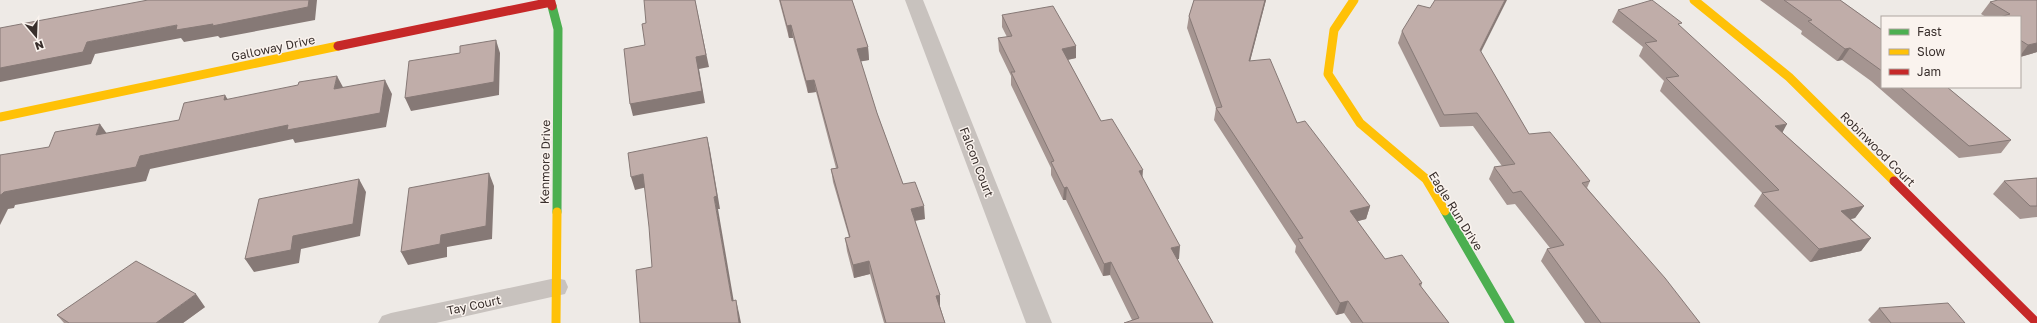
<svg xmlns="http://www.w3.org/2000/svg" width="2037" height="323" viewBox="0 0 2037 323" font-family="'Golos Text',sans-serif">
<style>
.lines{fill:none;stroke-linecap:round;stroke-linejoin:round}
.street{fill:#c8c2be;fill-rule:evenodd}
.fast{stroke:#4caf50;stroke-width:9}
.slow{stroke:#ffc107;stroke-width:9}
.jam{stroke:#c62828;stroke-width:9}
.wall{fill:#a59591}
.shaded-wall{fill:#867976}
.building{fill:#c0ada9;stroke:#867976}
.labels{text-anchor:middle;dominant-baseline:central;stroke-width:3;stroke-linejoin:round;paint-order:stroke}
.street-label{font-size:12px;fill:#392f2c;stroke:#faf3ee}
</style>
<rect width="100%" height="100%" fill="#eeeae6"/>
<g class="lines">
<!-- street -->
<path class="street" d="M 905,0 L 923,0 L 1052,323 L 1026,323 Z
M 556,278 L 565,280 L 568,287 L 565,294 L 436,323 L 378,323 L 382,316 L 391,313 Z"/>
<!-- fast -->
<path class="fast" d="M 552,6 L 558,29 L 557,212
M 1445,211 L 1510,323"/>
<!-- slow -->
<path class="slow" d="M 1354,0 L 1334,30 L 1328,74 L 1360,123 L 1426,179 L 1445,211
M 1694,0 L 1789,77 L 1894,181
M 0,117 L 338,46
M 556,323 L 557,212"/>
<!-- jam -->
<path class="jam" d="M 338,46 L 551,2 L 552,6
M 1894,181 L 2037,323"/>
</g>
<!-- wall -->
<path class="wall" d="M 779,0 L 852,0 L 868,47 L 869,60 L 860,61 L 877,113 L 903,184 L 925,219 L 915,221 L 945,323 L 884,323 L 870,274 L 854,278 L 847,251 L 845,238 L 849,237 L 833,182 L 831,169 L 836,168 L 816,92 L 808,93 L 793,38 L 789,38 Z
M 1194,0 L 1266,0 L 1250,61 L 1297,123 L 1370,206 L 1366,219 L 1357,221 L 1385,259 L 1422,283 L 1421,287 L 1449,323 L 1351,323 L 1344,313 L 1336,315 L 1295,252 L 1296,246 L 1214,120 L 1216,108 L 1187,28 L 1189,16 Z
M 1760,0 L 1840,0 L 1882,30 L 1882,87 L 1947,87 L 2011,140 L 2001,153 L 1959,158 L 1871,81 L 1842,60 L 1837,61 L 1801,34 L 1802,31 Z
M 2037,0 L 2037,52 L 2020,57 L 2020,17 L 1986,17 L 1981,14 L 1990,2 Z
M 1430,8 L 1481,52 L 1529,134 L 1590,181 L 1587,188 L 1700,323 L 1585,323 L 1541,261 L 1547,249 L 1550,248 L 1515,204 L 1507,205 L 1489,179 L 1494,167 L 1502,166 L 1473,126 L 1440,127 L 1398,43 L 1402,31 Z
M 1618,10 L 1680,26 L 1782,132 L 1864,206 L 1855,218 L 1851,219 L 1871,238 L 1861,251 L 1810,262 L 1754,206 L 1762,193 L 1660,91 L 1664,81 L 1639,56 L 1643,47 L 1612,22 Z
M 1002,15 L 1076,46 L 1076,58 L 1068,60 L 1101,121 L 1142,178 L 1179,259 L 1177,259 L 1213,323 L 1132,320 L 1110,275 L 1103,276 L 1066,200 L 1063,200 L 1051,175 L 1051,168 L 1011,85 L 1011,76 L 999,51 L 998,38 L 1007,37 L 1002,27 Z
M 2037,178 L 2037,217 L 2020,219 L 1993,194 L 2004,181 Z
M 205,307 L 183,323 L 64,323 L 57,315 Z
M 1879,308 L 1965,323 L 1871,323 L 1868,320 Z"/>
<!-- shaded-wall -->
<path class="shaded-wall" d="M 309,0 L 317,0 L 315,20 L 220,38 L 218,36 L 184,42 L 181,38 L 95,54 L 91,64 L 0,82 L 0,68 L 87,42 Z
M 695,0 L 709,67 L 699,69 L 705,103 L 633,116 L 630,104 L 696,57 Z
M 1265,0 L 1266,0 L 1247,73 L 1249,61 Z
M 1505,0 L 1507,0 L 1476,62 L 1480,50 Z
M 791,25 L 793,38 L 789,38 L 787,26 Z
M 496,40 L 500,53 L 499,95 L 411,111 L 405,98 Z
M 2037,43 L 2037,52 L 2020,57 L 2020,56 L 2028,45 Z
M 1076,46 L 1076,58 L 1061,61 L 1062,49 Z
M 868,47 L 869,60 L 858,62 L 857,49 Z
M 1850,48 L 1842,60 L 1837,61 L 1845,49 Z
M 337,76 L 344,89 L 334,89 Z
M 385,80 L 392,94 L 386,127 L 295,143 L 293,139 L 150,169 L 146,181 L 15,205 L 14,208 L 8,209 L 0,225 L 0,195 L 4,192 Z
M 814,80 L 816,92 L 808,93 L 806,81 Z
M 225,95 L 233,108 L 224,100 Z
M 100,124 L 110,138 L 96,135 Z
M 1787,124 L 1780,137 L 1775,126 Z
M 707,137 L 710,150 L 720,209 L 718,209 L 736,314 L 732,301 L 714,197 Z
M 1143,170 L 1142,183 L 1139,171 Z
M 489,173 L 494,186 L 492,239 L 447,247 L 447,257 L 408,265 L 401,252 Z
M 643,174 L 647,187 L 635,190 L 631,177 Z
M 359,179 L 366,192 L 360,236 L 301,249 L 299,263 L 254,272 L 245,259 Z
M 1067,187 L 1066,200 L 1063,200 L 1064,188 Z
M 924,206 L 925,219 L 912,221 L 911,209 Z
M 1370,206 L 1366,219 L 1347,224 L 1350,211 Z
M 1864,206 L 1855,218 L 1832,223 L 1841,211 Z
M 1871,238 L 1861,251 L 1810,262 L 1819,249 Z
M 1180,246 L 1179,259 L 1169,261 L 1171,248 Z
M 869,261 L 870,274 L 854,278 L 853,265 Z
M 1111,262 L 1110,275 L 1103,276 L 1104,264 Z
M 196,294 L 205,307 L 183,323 L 156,323 Z
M 940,295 L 940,308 L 937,308 L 936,296 Z
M 736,300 L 739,313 L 741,323 L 739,323 Z
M 1348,301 L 1344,313 L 1336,315 L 1340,303 Z"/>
<!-- building -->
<path class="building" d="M 148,0 L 309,0 L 308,7 L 212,26 L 213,24 L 176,30 L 177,25 L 87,42 L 83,52 L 0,68 L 0,28 Z
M 644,0 L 695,0 L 706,55 L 696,57 L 702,91 L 630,104 L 624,49 L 645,45 L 642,24 L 646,23 Z
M 780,0 L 852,0 L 868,47 L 857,49 L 877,113 L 903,184 L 915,182 L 924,206 L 911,209 L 940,295 L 936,296 L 945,323 L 886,323 L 869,261 L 853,265 L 845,238 L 850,237 L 831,169 L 838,168 L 814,80 L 806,81 L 791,25 L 787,26 Z
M 1194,0 L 1265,0 L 1249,61 L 1270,59 L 1297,123 L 1305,121 L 1370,206 L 1350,211 L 1385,259 L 1402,255 L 1422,283 L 1419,284 L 1449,323 L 1363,323 L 1348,301 L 1340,303 L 1298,239 L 1303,238 L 1216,108 L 1222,107 L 1189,16 Z
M 1435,0 L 1505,0 L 1480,50 L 1529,134 L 1550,132 L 1590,181 L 1582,183 L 1665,278 L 1700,323 L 1601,323 L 1547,249 L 1564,245 L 1521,191 L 1513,193 L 1494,167 L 1515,164 L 1477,113 L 1444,115 L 1402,31 L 1418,5 L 1430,8 Z
M 1652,0 L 1682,23 L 1678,24 L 1787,124 L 1775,126 L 1864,206 L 1841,211 L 1871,238 L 1819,249 L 1762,193 L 1779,190 L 1666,78 L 1679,76 L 1645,43 L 1657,41 L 1618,10 Z
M 1784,0 L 1840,0 L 1882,30 L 1882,71 L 1850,48 L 1845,49 L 1808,21 L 1812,20 Z
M 1998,0 L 2037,0 L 2037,43 L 2028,45 L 2020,40 L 2020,17 L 2000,17 L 2010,14 L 1990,2 Z
M 1053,6 L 1076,46 L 1062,49 L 1101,121 L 1112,119 L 1143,170 L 1139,171 L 1180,246 L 1171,248 L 1213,323 L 1124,323 L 1139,318 L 1111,262 L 1104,264 L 1067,187 L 1064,188 L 1051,162 L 1054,161 L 1011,72 L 1015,72 L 998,38 L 1012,36 L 1002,15 Z
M 496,40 L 494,82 L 405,98 L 409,61 L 460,53 L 460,46 Z
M 337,76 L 334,89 L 385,80 L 380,113 L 287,130 L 288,125 L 140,156 L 136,167 L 4,192 L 2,194 L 0,195 L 0,155 L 49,147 L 55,132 L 100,124 L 96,135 L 179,120 L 184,103 L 225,95 L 224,100 L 298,85 L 299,82 Z
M 1900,87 L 1947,87 L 2011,140 L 1969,146 Z
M 707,137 L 717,196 L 714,197 L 732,301 L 736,300 L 739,323 L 640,323 L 636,270 L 652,267 L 649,227 L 643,174 L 631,177 L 628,153 Z
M 489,173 L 486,226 L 441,235 L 440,244 L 401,252 L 409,188 Z
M 2037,178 L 2037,206 L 2030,206 L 2004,181 Z
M 359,179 L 353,224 L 293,236 L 291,250 L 245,259 L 259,199 Z
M 136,261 L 196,294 L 156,323 L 69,323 L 57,315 Z
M 1948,303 L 1965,323 L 1891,323 L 1879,308 Z"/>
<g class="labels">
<!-- street labels -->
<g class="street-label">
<text transform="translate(273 48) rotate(-12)">Galloway Drive</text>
<text transform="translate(1878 149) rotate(45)">Robinwood Court</text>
<text transform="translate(545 162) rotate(-89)">Kenmore Drive</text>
<text transform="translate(977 162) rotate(69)">Falcon Court</text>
<text transform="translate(1456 211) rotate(58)">Eagle Run Drive</text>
<text transform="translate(474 305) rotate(-12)">Tay Court</text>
</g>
</g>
<!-- legend -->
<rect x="1881" y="16" width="140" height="72" fill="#faf3ee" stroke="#ada5a0"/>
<rect x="1889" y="29" width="20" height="6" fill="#4caf50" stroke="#ada5a0"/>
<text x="1917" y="36" font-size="12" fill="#392f2c">Fast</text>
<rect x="1889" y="49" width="20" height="6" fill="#ffc107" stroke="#ada5a0"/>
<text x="1917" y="56" font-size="12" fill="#392f2c">Slow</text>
<rect x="1889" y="69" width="20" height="6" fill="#c62828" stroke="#ada5a0"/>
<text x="1917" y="76" font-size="12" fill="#392f2c">Jam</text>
<!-- north arrow -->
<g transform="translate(36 36) rotate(161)" stroke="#faf3ee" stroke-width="3" paint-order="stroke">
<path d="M0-3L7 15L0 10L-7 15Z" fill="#392f2c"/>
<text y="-6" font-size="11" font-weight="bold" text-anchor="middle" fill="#392f2c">N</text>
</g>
</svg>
